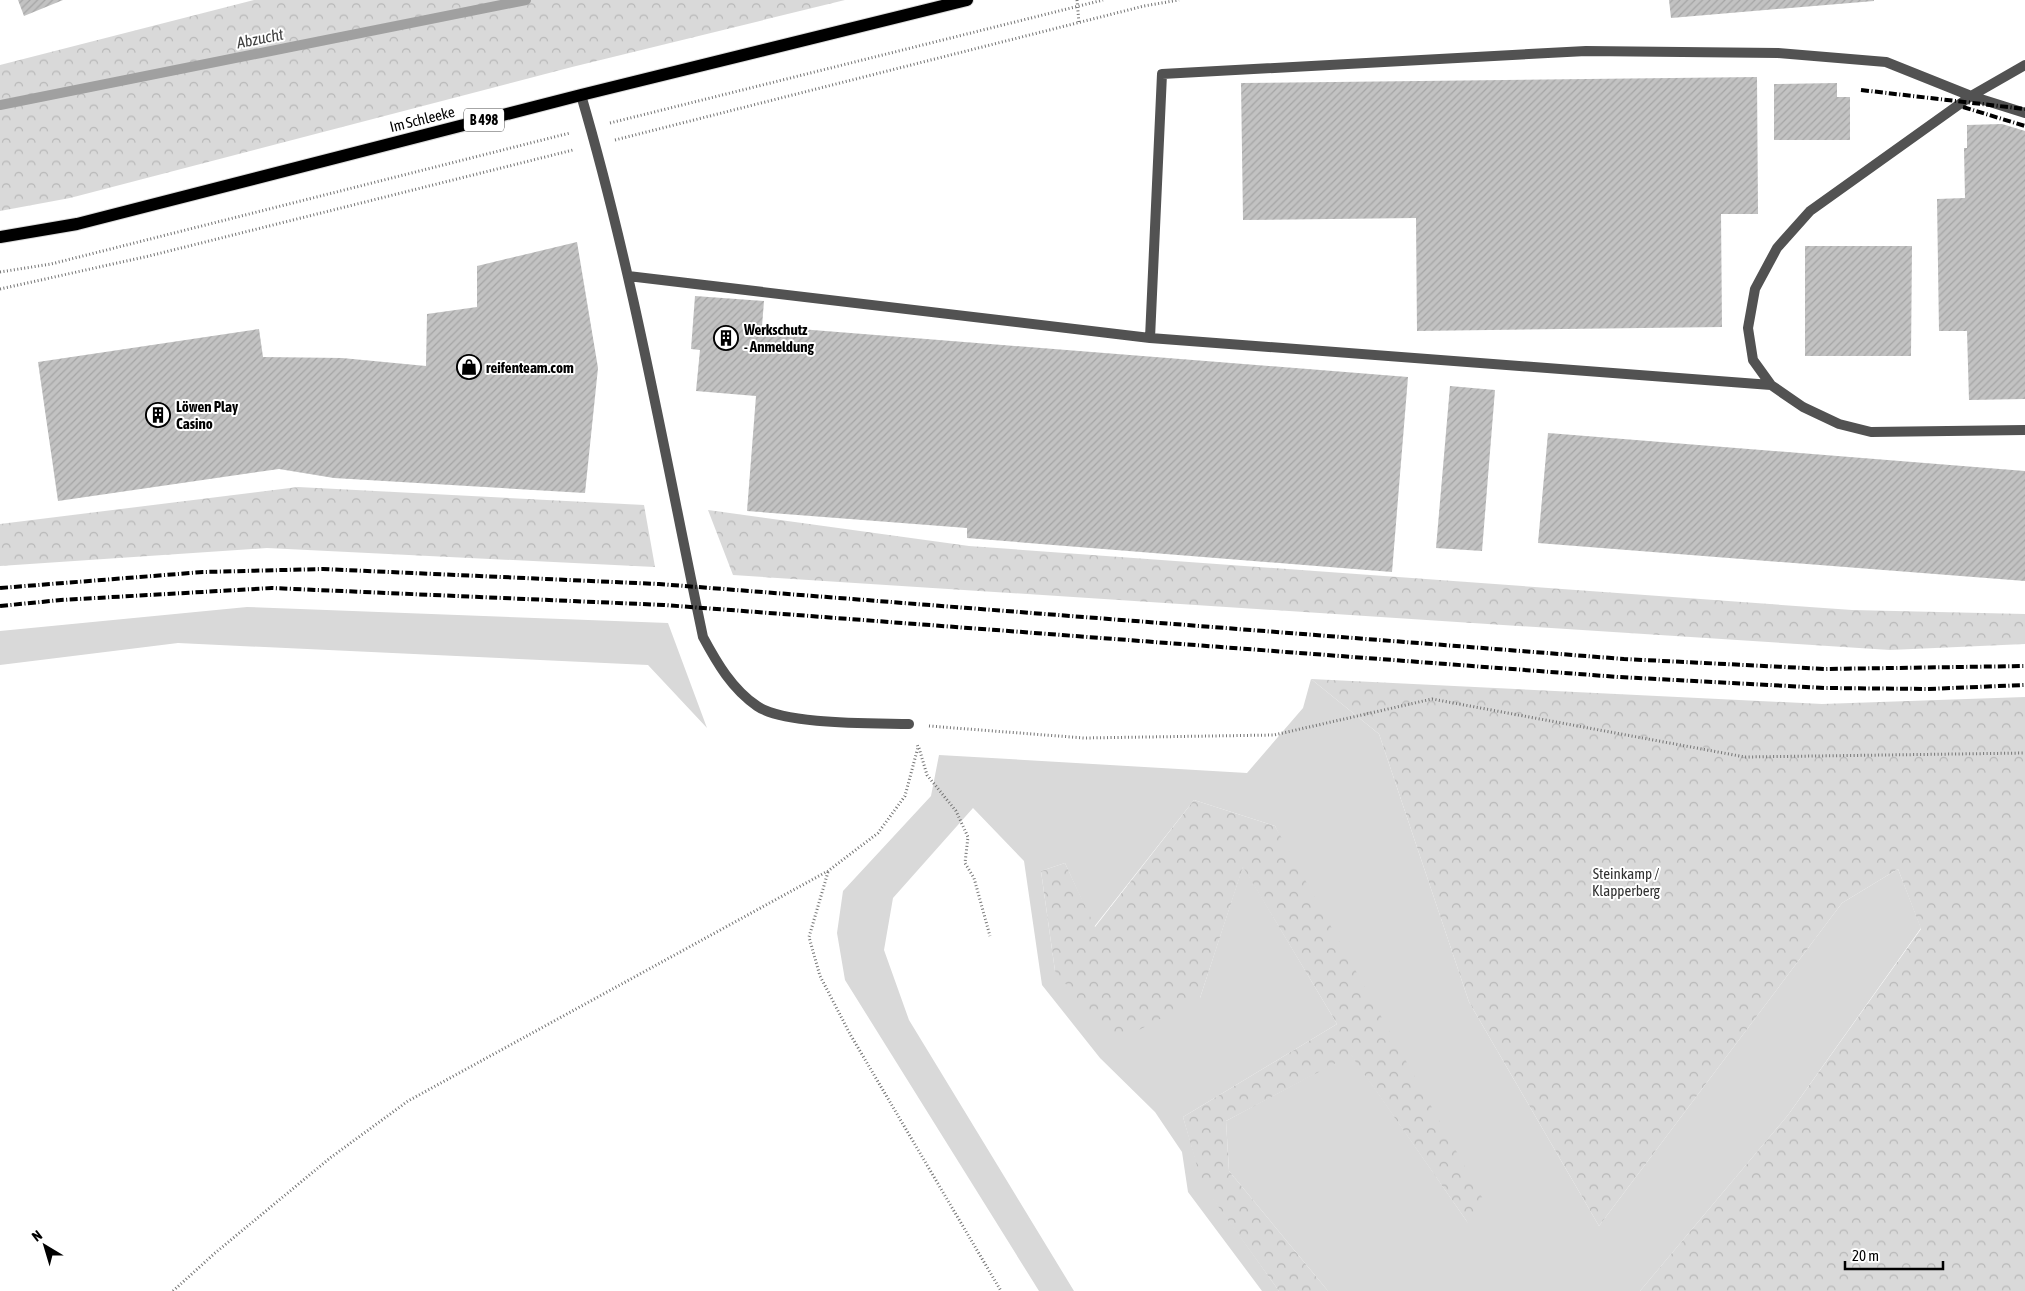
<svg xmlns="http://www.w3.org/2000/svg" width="2025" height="1291" viewBox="0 0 2025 1291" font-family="'Asap Condensed',sans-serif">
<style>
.green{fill:#d9d9d9}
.forest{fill:url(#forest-crowns)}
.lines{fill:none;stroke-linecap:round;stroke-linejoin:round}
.stream{stroke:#a0a0a0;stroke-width:10}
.building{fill:url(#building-hatch)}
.primary-casing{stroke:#dbdbdb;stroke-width:14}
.path{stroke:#747474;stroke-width:3;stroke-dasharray:1 2.5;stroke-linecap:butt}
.service{stroke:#525252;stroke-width:10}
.primary{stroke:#000;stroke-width:12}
.rail{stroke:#000;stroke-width:4;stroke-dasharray:8 2.5 1 2.5;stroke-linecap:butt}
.labels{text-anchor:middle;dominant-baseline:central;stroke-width:4;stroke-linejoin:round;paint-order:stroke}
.shield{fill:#fff;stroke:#4c4c4c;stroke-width:1}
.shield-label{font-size:14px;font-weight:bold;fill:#000}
.street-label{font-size:15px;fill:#000;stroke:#fff}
.poi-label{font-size:15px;font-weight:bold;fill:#000;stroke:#fff;text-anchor:start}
.park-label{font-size:15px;fill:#303030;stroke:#fff}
.water-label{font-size:16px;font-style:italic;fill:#414141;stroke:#fff}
</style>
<defs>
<pattern id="forest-crowns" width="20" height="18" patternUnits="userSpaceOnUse" patternTransform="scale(1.25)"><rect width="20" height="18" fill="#d9d9d9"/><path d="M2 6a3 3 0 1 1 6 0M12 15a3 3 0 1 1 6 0" fill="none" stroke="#b8b8b8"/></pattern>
<pattern id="building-hatch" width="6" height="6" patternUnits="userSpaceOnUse" patternTransform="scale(1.25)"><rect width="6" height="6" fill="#c2c2c2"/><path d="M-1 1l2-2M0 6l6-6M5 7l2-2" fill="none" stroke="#a5a5a5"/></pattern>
</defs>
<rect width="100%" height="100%" fill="#fff"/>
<!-- green -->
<path class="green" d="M 247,607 L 668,623 L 707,728 L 648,665 L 178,643 L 0,665 L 0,631 Z
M 1311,679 L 1379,734 L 1469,1002 L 1599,1226 L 1842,903 L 1898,869 L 1921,928 L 1788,1115 L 1640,1291 L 1328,1291 L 1229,1171 L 1226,1121 L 1351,1054 L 1468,1223 L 1275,826 L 1194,800 L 1094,927 L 1065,863 L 1041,871 L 1055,971 L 1200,998 L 1243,866 L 1337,1024 L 1183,1117 L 1203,1184 L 1279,1291 L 1262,1291 L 1188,1192 L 1182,1152 L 1155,1112 L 1100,1058 L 1042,985 L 1024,861 L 973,808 L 893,898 L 884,950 L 909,1020 L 1074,1291 L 1039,1291 L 845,980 L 837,933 L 843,891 L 931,796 L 939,755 L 1247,773 L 1303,708 Z"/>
<!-- forest -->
<path class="forest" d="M 254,0 L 845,0 L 572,67 L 70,198 L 0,211 L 0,65 Z
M 298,487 L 644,505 L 655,567 L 267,548 L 0,566 L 0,524 Z
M 708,510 L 969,546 L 1852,610 L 2025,614 L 2025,644 L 1890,650 L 733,575 Z
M 1311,679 L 1822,704 L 2025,697 L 2025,1291 L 1640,1291 L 1788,1115 L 1921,929 L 1898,869 L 1842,903 L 1599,1226 L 1469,1002 L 1379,734 Z
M 1194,800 L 1275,826 L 1488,1208 L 1468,1223 L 1351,1055 L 1226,1121 L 1229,1171 L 1328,1291 L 1279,1291 L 1202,1184 L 1183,1117 L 1337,1024 L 1243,867 L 1200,998 L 1114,1043 L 1055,971 L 1041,871 L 1065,863 L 1095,927 Z"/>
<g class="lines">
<!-- stream -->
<path class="stream" d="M 0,105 L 526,0"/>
</g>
<!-- building -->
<path class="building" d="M 18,0 L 63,0 L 24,16 Z
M 1669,0 L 1874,0 L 1874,1 L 1671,18 Z
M 1757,77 L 1758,214 L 1721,214 L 1722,327 L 1417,331 L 1416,218 L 1243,220 L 1241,83 Z
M 1837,83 L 1837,97 L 1850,97 L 1850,140 L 1774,140 L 1774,84 Z
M 2002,124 L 2025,131 L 2025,399 L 1969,400 L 1967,331 L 1939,331 L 1937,199 L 1965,198 L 1964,148 L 1967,148 L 1967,125 Z
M 577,242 L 598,368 L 585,493 L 334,478 L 279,469 L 58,501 L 38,362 L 259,329 L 263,357 L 342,358 L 426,366 L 427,314 L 477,307 L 477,266 Z
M 1805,246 L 1912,246 L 1911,356 L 1805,356 Z
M 695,296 L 764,301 L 762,326 L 1408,377 L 1392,572 L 967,538 L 967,528 L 747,511 L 756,396 L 696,391 L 700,350 L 691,349 Z
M 1450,386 L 1495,390 L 1482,551 L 1436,548 Z
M 1548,433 L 2025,471 L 2025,581 L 1538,543 Z"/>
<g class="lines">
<defs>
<path id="primary" d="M 0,237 L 77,224 L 581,95 L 967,0"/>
</defs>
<!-- primary casing -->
<use href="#primary" class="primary-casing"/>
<!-- path -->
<path class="path" d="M 1077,0 L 1079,23
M 610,123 L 1103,0
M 615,140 L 1144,6 L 1179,0
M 0,272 L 51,264 L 570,133
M 0,289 L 149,256 L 573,150
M 929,726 L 1084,738 L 1274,735 L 1432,699 L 1745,757 L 2025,753
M 919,748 L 927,775 L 956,811 L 968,837 L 965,863 L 974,878 L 990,936
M 828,872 L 809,937 L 820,976 L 850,1034 L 1001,1291
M 173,1291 L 215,1253 L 330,1158 L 408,1101 L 828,871 L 878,833 L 905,796 L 918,747 L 917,744"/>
<!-- service -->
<path class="service" d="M 2025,65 L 1971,96 L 1810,211 L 1777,248 L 1755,289 L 1748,328 L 1753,360 L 1771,385 L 1803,407 L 1839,424 L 1871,432 L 2025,430
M 581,95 C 633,272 665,456 703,637 C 717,663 732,689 757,706 C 784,725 874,723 909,724
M 628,276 L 1150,338 L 1771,385
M 1150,338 L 1162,74 L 1586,51 L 1778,53 L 1886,62 L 1971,96 L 2025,113"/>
<!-- primary -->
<use href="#primary" class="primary"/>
<!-- rail -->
<path class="rail" d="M 1861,90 L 2025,109
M 1963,107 L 2025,126
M 0,588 L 203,572 L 323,569 L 659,584 L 1624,659 L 1825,669 L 2025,666
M 0,606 L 61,600 L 272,588 L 664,605 L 1618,677 L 1826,688 L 1927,689 L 2025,685"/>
</g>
<!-- icons -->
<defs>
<symbol id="building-ring" viewBox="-11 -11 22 22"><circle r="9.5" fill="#fff" stroke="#000" stroke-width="1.5"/><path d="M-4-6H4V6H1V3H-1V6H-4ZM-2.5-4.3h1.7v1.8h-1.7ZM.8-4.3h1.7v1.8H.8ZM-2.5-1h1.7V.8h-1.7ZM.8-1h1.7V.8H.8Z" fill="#000"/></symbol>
<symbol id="shop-ring" viewBox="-11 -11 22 22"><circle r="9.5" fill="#fff" stroke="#000" stroke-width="1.5"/><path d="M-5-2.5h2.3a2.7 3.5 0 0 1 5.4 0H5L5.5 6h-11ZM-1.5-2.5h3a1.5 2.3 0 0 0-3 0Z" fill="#000"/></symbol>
</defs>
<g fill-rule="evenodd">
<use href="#building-ring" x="712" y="324" width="28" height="28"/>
<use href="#shop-ring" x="455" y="353" width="28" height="28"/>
<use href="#building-ring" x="144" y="401" width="28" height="28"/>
</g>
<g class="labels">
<!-- shield labels -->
<rect class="shield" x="464" y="108.5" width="40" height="23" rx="4"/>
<g class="shield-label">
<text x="484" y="120">B 498</text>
</g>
<!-- street labels -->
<g class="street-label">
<text transform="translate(422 119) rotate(-14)">Im Schleeke</text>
</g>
<!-- poi labels -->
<g class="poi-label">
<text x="744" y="329">Werkschutz<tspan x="744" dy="17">- Anmeldung</tspan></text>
<text x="486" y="367">reifenteam.com</text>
<text x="176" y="406">Löwen Play<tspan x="176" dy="17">Casino</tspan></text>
</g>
<!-- park labels -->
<g class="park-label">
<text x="1626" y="873">Steinkamp /<tspan x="1626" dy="17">Klapperberg</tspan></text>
</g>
<!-- water labels -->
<g class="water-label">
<text transform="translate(260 38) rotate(-11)">Abzucht</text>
</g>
</g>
<!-- north arrow -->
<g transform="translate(45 1246) rotate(322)" stroke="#ffffff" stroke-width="4" paint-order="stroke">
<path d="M0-4L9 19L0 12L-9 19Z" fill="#000000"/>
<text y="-8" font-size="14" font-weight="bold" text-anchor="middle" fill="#000000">N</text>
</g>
<!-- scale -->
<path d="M1845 1261v8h98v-8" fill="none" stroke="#000000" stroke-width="2.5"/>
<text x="1852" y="1261" font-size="15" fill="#000000" stroke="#ffffff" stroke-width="4" paint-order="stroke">20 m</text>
</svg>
